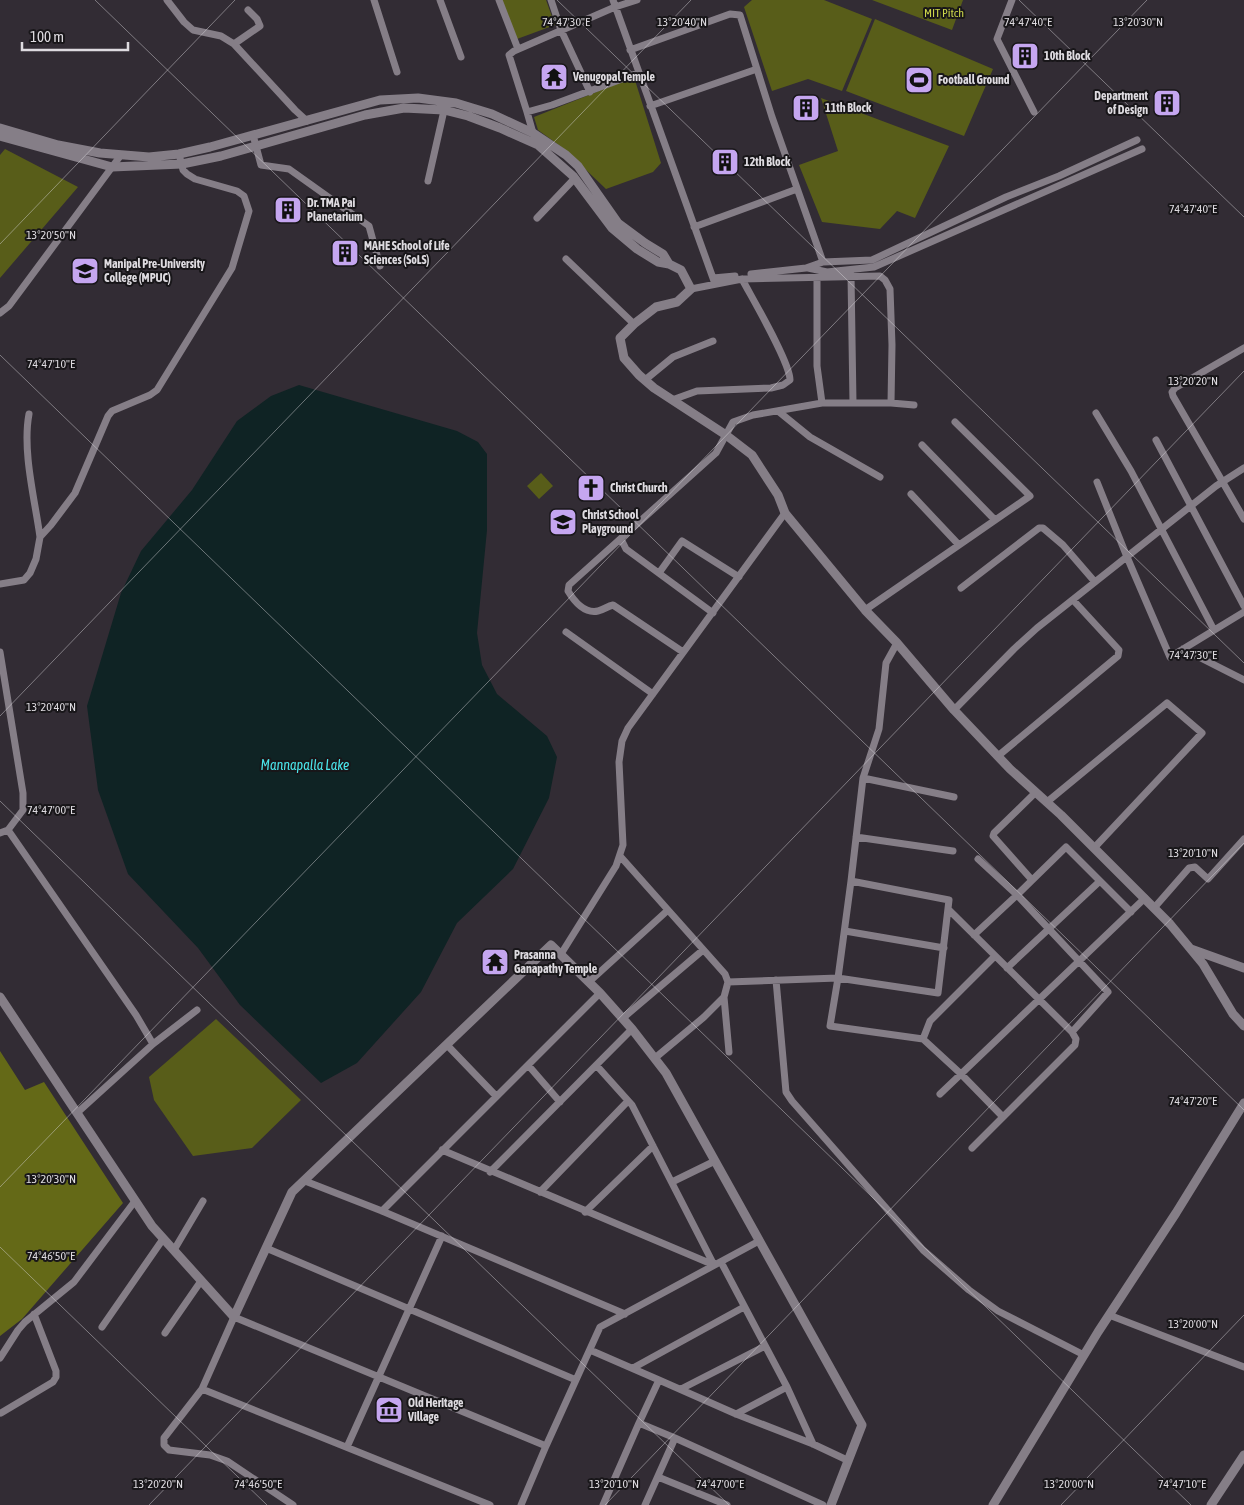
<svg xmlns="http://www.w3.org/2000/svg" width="1244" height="1505" viewBox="0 0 1244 1505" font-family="'Asap Condensed',sans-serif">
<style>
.green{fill:#585d19}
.forest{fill:#646917}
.water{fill:#0f2324}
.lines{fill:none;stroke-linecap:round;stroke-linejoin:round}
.street{stroke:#857e87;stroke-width:7}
.secondary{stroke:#857e87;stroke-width:9}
.ticks{fill:none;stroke:#dedbe0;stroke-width:1;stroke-opacity:0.45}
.labels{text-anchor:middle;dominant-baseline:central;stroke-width:4;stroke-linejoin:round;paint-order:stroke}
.park-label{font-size:12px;fill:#cad44a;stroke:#181619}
.poi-label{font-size:12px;font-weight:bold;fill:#dedbe0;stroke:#181619;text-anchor:start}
.water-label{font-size:14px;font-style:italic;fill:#4be5eb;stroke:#181619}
.ticks-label{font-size:12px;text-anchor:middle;fill:#dedbe0;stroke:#181619;stroke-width:4;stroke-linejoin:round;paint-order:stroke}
</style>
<rect width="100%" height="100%" fill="#322c34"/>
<!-- green -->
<path class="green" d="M 502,0 L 546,0 L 555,25 L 517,39 Z
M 752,0 L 824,0 L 872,19 L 842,91 L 808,79 L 772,91 L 744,7 Z
M 872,0 L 963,0 L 952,30 Z
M 875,19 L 993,69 L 964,136 L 846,91 Z
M 634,77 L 661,163 L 653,172 L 606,189 L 563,148 L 538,130 L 534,117 Z
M 821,98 L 949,146 L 915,218 L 897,211 L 880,229 L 822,222 L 799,165 L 838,151 Z
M 5,149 L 78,187 L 0,278 L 0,155 Z
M 541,473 L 553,486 L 539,499 L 527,486 Z
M 216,1019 L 301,1100 L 252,1148 L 193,1156 L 154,1100 L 149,1077 Z"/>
<!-- forest -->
<path class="forest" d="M 0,1051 L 25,1090 L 44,1082 L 123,1203 L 22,1319 L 0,1336 Z"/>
<!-- water -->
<path class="water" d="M 299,385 L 457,431 L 478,442 L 487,454 L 487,530 L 477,633 L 482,665 L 497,694 L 547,736 L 557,757 L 549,798 L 513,869 L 457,923 L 421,992 L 357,1063 L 321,1083 L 240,1005 L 198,948 L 128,874 L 98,790 L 87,706 L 121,593 L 141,551 L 192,490 L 237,421 L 271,396 Z"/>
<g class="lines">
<!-- street -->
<path class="street" d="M 167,0 L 184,22 L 193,30 L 221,36 L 234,44
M 374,0 L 397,72
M 440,0 L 461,57
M 499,0 L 518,49
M 551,0 L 561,30 L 590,92
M 613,0 L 714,281
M 1012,0 L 997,39 L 1034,112
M 248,10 L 257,19 L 260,26 L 234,44 L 295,110 L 307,121
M 630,50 L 730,14 L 740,15 L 772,117 L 823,262
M 650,106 L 757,69
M 527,112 L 552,105 L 638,73
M 533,133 L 527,112 L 509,55 L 514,51 L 615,7 L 637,0
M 253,135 L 261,165 L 289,169 L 369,226 L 380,266
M 428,181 L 445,106
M 537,218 L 575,178
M 694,227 L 797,189
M 566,259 L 634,324
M 808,268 L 827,272 L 874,267 L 1142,149
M 751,274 L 806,268 L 823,262 L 872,260 L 1006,197 L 1059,176 L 1137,140
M 851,275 L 853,403
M 713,278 L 735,276
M 817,278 L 817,366 L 822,403
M 0,313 L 9,306 L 121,155
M 1244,348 L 1175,388 L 1172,392 L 1173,396 L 1244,519
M 645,380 L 673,357 L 713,341
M 672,400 L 697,391 L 771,388 L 783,385 L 790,380 C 790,362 752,298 742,279
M 891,403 L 914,405
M 778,411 L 810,437 L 880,477
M 1096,413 L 1131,471 L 1214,630
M 29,414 C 22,451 35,500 40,537
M 1156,440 L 1244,606
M 922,445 L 995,520
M 1097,482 L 1127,557 L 1170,657 L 1244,612
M 911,494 L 959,545
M 621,539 L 626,549 L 713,613
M 659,573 L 682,541 L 739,577
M 0,584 L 24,580 L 30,573 L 36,559 L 40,537 L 51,525 L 75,493 L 108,416 L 112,411 L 150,395 L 157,390 L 232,268 L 249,211 L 244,196 L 237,191 L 195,179 L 187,174 L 183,170 L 179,154
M 961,588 L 1039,528 L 1043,528 L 1063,545 L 1095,582
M 865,610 L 1030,496 L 955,422
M 566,632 L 653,694
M 1183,649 L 1244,680
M 0,652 L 23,793 L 23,810 L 8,830 L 0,833
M 683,652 L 613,605 C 608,606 603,610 598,611 C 584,614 574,601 568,591 L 569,585 L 716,453 L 733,422 L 753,415 L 822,403 L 891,403 L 892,345 L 890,289 L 885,280 L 880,276 L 742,279 L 691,289
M 954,710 L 1014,649 L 1037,628 L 1216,486 L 1244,468
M 998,756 L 1118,656 L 1119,650 L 1073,600
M 863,778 L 954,797
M 1047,802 L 1167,703 L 1202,733 L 1094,848
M 8,830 L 136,1015 L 153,1044 L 77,1113
M 856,837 L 953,851
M 620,856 L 725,974 L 728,982 L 724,997 L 704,1017 L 655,1058
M 1032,880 L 993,836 L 994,833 L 1036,792
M 851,881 L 838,978 L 938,993 L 949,900 L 851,881 L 863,778 L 879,729 L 886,663 L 897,643
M 1154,908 L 1189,868 L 1195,867 L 1208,879 L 1244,839
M 949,910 L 1072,1032 L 1108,992 L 1017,895 L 1066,847 L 1131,912
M 845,931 L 944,948
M 974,935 L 1017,895 L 978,859
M 561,954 L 616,866 L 623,845 L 619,762 L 622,741 L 628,728 L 785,513
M 1007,968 L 1100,881
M 776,980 L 786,1092 L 792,1101 L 923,1250 L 969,1290 L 998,1311 L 1084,1355
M 589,982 L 668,910
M 728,982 L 838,978 L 830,1026 L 923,1039 L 961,1074 L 1145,898
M 724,997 L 729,1052
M 623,1018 L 703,950
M 923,1039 L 930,1021 L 995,956
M 153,1044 L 197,1010
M 447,1045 L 496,1096
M 528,1065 L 560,1102
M 597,1066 L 632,1105 L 714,1265
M 940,1094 L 961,1074 L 1003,1117
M 972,1148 L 1075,1045 L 1076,1039 L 1072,1032
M 442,1150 L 714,1265
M 490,1172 L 632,1029
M 305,1181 L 382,1211 L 625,1314
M 672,1182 L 715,1161
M 540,1192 L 628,1101
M 382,1211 L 600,993
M 585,1212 L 653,1146
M 266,1248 L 576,1380
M 174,1250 L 203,1201
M 721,1262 L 787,1387 L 813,1444
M 1109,1315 L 1244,1367
M 102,1327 L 163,1239
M 165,1333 L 201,1281
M 590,1350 L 659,1380 L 639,1423 L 675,1438 L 645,1505
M 0,1358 L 18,1330 L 25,1322 L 74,1282 L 135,1201
M 633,1368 L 744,1307
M 659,1380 L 736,1414 L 813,1444 L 847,1460
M 202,1389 L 164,1438 L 164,1445 L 169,1450 L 210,1455 L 227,1461 L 293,1505
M 681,1389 L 765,1346
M 1,1413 L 53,1382 L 56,1377 L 56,1371 L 34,1314
M 736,1414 L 787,1387
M 675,1438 L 823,1505
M 347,1447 L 442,1236
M 658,1477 L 727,1505
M 490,1505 L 202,1389 L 234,1317 L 546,1446 L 600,1327 L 759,1241
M 521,1505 L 546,1446
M 603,1505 L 639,1423"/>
<!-- secondary -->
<path class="secondary" d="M 0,128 L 58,145 L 100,153 L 149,157 L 179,154 L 210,147 L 380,100 L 418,98 L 456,103 L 492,114 L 533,133 L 566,155 L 578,166 L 618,223 L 645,243 L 663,254 L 669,264
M 0,136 L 112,167 L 182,164 L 221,156 L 365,115 L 404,108 L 444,110 L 468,116 L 500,128 L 538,145 L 573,176 L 612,228 L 637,249 L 658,262 L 669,264 L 681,270 L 691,289 L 677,302 L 656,307 L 634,324 L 620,338 L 624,358 L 639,375 L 654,388 L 726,435 L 752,455 L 778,495 L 785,513 L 865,610 L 897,643 L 954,710 L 1010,769 L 1061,815 L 1170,924 L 1203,964 L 1233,1014 L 1244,1026
M 1191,949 L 1244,968
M 0,997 L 152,1226 L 234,1317 L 292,1192 L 551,945 L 600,993 L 632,1029 L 666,1073 L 862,1425 L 831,1505
M 993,1505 L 1098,1332 L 1176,1213 L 1244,1103
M 1211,1505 L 1244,1455"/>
</g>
<!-- ticks -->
<path class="ticks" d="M 95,0 L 1244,1110M 557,0 L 1244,663M 1019,0 L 1244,217M 0,244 L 235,0M 0,355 L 1191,1505M 0,716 L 691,0M 0,801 L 729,1505M 0,1187 L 1147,0M 0,1247 L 267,1505M 149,1505 L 1244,371M 605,1505 L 1244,843M 1061,1505 L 1244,1315"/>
<!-- icons -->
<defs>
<symbol id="building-square" viewBox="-11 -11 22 22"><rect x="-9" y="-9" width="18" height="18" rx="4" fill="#c5a6f0" stroke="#181619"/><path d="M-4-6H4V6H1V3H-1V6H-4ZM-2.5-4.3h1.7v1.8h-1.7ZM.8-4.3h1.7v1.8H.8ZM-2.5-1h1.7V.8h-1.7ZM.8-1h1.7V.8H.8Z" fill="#111"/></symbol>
<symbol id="temple-square" viewBox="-11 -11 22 22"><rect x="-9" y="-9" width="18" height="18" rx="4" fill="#c5a6f0" stroke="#181619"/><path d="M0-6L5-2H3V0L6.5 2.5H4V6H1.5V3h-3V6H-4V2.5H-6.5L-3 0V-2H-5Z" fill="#111"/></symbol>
<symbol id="stadium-square" viewBox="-11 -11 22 22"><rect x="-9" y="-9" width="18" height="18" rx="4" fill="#c5a6f0" stroke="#181619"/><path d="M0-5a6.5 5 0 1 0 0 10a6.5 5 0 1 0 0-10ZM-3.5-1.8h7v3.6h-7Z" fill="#111"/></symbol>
<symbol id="school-square" viewBox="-11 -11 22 22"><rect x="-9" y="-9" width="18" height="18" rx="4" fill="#c5a6f0" stroke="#181619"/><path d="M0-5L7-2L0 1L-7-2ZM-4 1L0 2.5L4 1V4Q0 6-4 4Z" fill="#111"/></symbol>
<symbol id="church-square" viewBox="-11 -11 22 22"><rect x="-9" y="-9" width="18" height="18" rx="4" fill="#c5a6f0" stroke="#181619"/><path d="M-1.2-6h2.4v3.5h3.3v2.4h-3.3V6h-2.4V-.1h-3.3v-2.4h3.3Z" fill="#111"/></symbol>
<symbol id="museum-square" viewBox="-11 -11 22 22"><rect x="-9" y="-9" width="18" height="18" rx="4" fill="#c5a6f0" stroke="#181619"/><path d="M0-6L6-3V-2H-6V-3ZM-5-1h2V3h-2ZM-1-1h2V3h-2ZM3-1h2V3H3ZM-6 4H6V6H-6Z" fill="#111"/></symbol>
</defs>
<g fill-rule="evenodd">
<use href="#building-square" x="1009" y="40" width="32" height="32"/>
<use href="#temple-square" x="538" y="61" width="32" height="32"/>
<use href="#stadium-square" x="903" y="64" width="32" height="32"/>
<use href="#building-square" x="1151" y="87" width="32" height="32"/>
<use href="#building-square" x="790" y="92" width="32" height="32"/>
<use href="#building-square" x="709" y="146" width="32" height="32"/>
<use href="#building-square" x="272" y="194" width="32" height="32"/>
<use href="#building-square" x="329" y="237" width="32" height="32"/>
<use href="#school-square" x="69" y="255" width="32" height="32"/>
<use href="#church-square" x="575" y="472" width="32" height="32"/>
<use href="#school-square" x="547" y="506" width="32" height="32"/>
<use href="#temple-square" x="479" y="946" width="32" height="32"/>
<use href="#museum-square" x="373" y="1394" width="32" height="32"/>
</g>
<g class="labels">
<!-- park labels -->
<g class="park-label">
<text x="944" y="13">MIT Pitch</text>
</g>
<!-- poi labels -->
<g class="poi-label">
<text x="1044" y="56">10th Block</text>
<text x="573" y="77">Venugopal Temple</text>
<text x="938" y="80">Football Ground</text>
<text x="1148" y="96" text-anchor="end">Department<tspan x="1148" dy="14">of Design</tspan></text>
<text x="825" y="108">11th Block</text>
<text x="744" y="162">12th Block</text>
<text x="307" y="203">Dr. TMA Pai<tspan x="307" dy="14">Planetarium</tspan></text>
<text x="364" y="246">MAHE School of Life<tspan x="364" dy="14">Sciences (SoLS)</tspan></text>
<text x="104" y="264">Manipal Pre-University<tspan x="104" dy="14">College (MPUC)</tspan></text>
<text x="610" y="488">Christ Church</text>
<text x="582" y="515">Christ School<tspan x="582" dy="14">Playground</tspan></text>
<text x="514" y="955">Prasanna<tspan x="514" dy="14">Ganapathy Temple</tspan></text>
<text x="408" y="1403">Old Heritage<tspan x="408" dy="14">Village</tspan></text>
</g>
<!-- water labels -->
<g class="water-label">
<text x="305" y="765">Mannapalla Lake</text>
</g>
</g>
<g class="ticks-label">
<text x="566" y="26">74°47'30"E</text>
<text x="1028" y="26">74°47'40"E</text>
<text x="682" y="26">13°20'40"N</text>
<text x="1138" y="26">13°20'30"N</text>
<text x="1193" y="213">74°47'40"E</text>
<text x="51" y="239">13°20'50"N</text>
<text x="51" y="368">74°47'10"E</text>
<text x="1193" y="385">13°20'20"N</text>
<text x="1193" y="659">74°47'30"E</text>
<text x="51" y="711">13°20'40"N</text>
<text x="51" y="814">74°47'00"E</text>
<text x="1193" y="857">13°20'10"N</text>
<text x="1193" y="1105">74°47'20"E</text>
<text x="51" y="1183">13°20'30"N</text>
<text x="51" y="1260">74°46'50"E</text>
<text x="1193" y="1328">13°20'00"N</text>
<text x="158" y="1488">13°20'20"N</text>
<text x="614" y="1488">13°20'10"N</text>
<text x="1069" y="1488">13°20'00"N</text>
<text x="258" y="1488">74°46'50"E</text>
<text x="720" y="1488">74°47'00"E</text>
<text x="1182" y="1488">74°47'10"E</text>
</g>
<!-- scale -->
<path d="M22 42v8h106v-8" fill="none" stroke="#dedbe0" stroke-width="2.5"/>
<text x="30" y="42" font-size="15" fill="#dedbe0" stroke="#181619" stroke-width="4" paint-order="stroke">100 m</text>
</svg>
